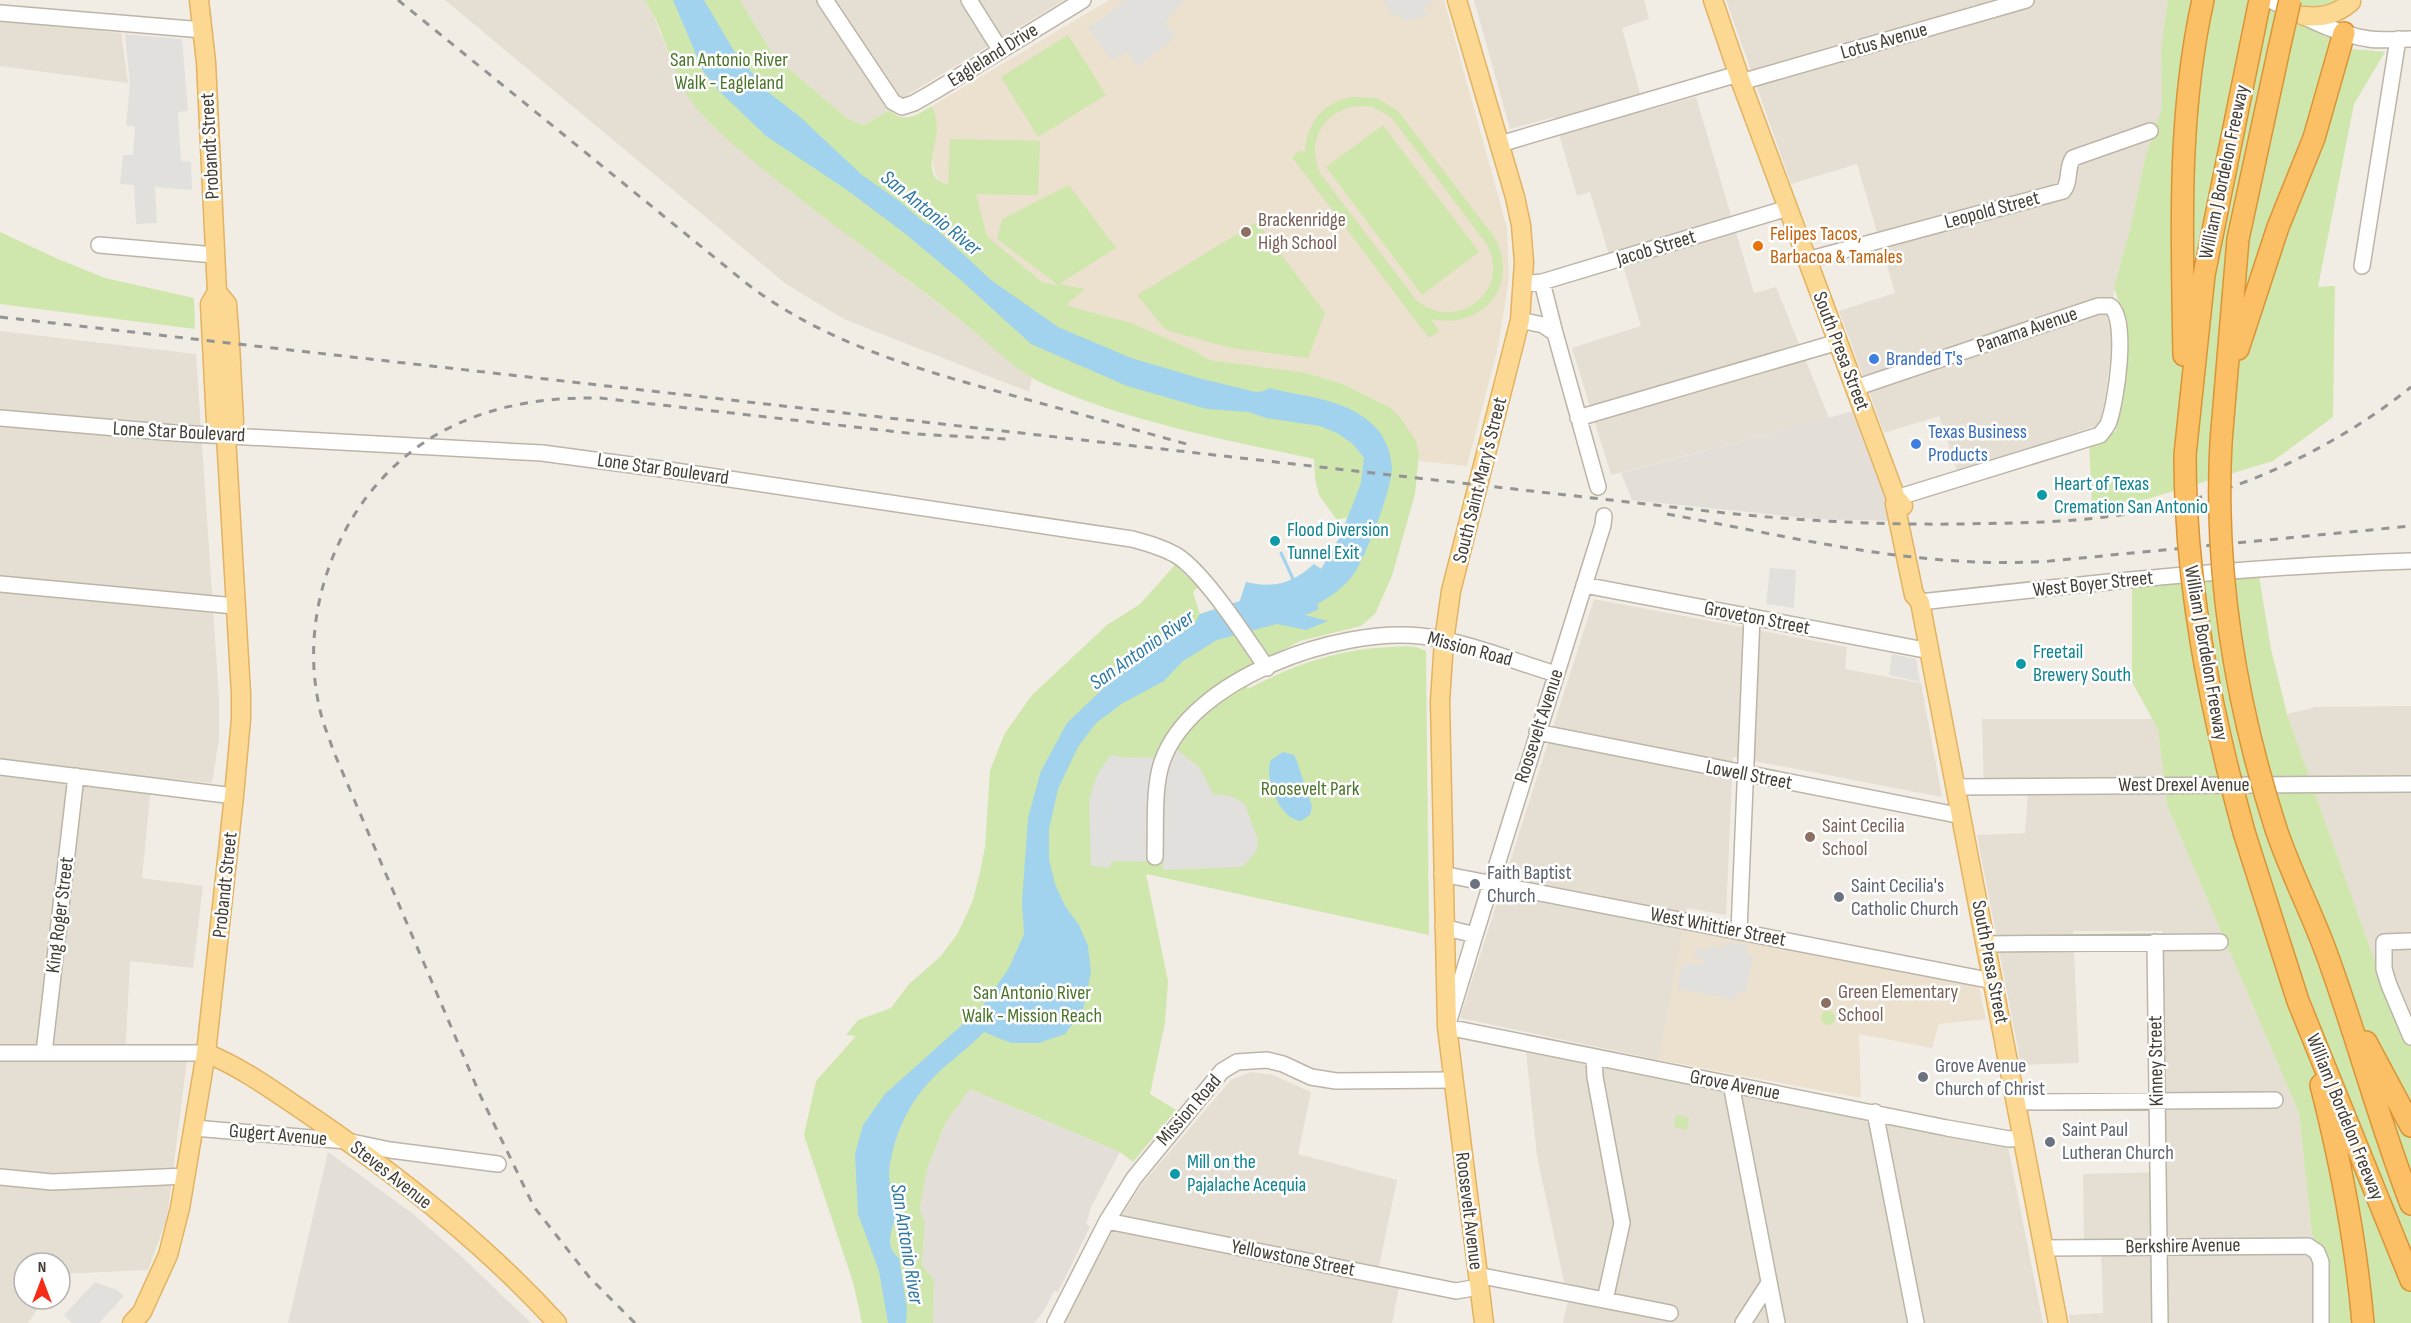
<svg xmlns="http://www.w3.org/2000/svg" width="2411" height="1323" viewBox="0 0 2411 1323" font-family="'Sofia Sans Condensed',sans-serif">
<style>
.residential{fill:#e5ded2}
.industrial{fill:#e4ded9}
.education{fill:#ebe1ce}
.green{fill:#cfe6ad;fill-rule:evenodd}
.parking{fill:#e2e0dc}
.water{fill:#a1d3ee}
.lines{fill:none;stroke-linecap:round;stroke-linejoin:round}
.stream{stroke:#a1d3ee;stroke-width:3}
.minor-casing{stroke:#bdb4a7;stroke-width:18}
.major-casing{stroke:#e1b363;stroke-width:21}
.highway-casing{stroke:#da9436;stroke-width:24}
.minor{stroke:#fff;stroke-width:15}
.major{stroke:#fcd893;stroke-width:18}
.highway{stroke:#fbc066;stroke-width:21}
.rail{stroke:#949494;stroke-width:3;stroke-dasharray:8 8;stroke-linecap:butt}
.highway-bridge-casing{stroke:#da9436;stroke-width:24;stroke-linecap:butt}
.highway-bridge{stroke:#fbc066;stroke-width:21}
.education-dot{fill:#8d6e63;stroke:#fff;stroke-width:2}
.food-dot{fill:#e8710a;stroke:#fff;stroke-width:2}
.shop-dot{fill:#3f7fe0;stroke:#fff;stroke-width:2}
.culture-dot{fill:#0f9aa8;stroke:#fff;stroke-width:2}
.worship-dot{fill:#6b7280;stroke:#fff;stroke-width:2}
.labels{text-anchor:middle;dominant-baseline:central;stroke-width:5;stroke-linejoin:round;paint-order:stroke}
.street-label{font-size:20px;fill:#443d34;stroke:#fff}
.park-label{font-size:20px;fill:#4a7429;stroke:#fff}
.education-label{font-size:20px;fill:#785e54;stroke:#fff;text-anchor:start}
.food-label{font-size:20px;fill:#c56008;stroke:#fff;text-anchor:start}
.shop-label{font-size:20px;fill:#366cbe;stroke:#fff;text-anchor:start}
.culture-label{font-size:20px;fill:#0d838f;stroke:#fff;text-anchor:start}
.worship-label{font-size:20px;fill:#5b616d;stroke:#fff;text-anchor:start}
.water-label{font-size:21px;font-style:italic;fill:#2e7aa4;stroke:#fff}
</style>
<rect width="100%" height="100%" fill="#f2ede4"/>
<!-- residential -->
<path class="residential" d="M 445,0 L 644,0 L 653,15 L 682,86 L 691,100 L 711,124 L 791,192 L 956,317 L 1032,378 L 1029,392 L 844,319 L 786,284 Z
M 740,0 L 1064,0 L 901,99 L 890,110 L 864,125 L 848,119 L 774,56 Z
M 1474,0 L 1644,0 L 1649,19 L 1622,28 L 1645,111 L 1696,97 L 1754,293 L 1776,287 L 1829,418 L 1611,475 L 1572,348 L 1641,326 L 1619,252 L 1609,255 L 1590,192 L 1577,196 L 1554,117 L 1510,129 Z
M 1726,0 L 2168,0 L 2161,50 L 2162,108 L 2146,155 L 2130,230 L 2114,288 L 2112,346 L 2103,412 L 2099,425 L 1957,471 L 1939,416 L 1884,433 L 1839,311 L 1895,293 L 1857,164 L 1791,184 Z
M 0,20 L 121,33 L 128,83 L 0,66 Z
M 0,331 L 196,354 L 219,698 L 219,739 L 212,783 L 152,777 L 142,878 L 203,886 L 193,968 L 130,961 L 125,1061 L 187,1060 L 167,1219 L 148,1270 L 60,1274 L 60,1263 L 24,1263 L 24,1299 L 44,1299 L 28,1323 L 0,1323 Z
M 1594,599 L 1847,647 L 1845,669 L 1921,683 L 1942,797 L 1733,757 L 1726,915 L 1687,908 L 1659,1060 L 1460,1018 Z
M 2411,706 L 2411,1043 L 2371,951 L 2287,714 L 2316,707 Z
M 1982,719 L 2154,719 L 2158,729 L 2167,805 L 2299,1113 L 2312,1235 L 2327,1257 L 2328,1323 L 2070,1323 L 2069,1315 L 2103,1313 L 2101,1243 L 2084,1242 L 2083,1174 L 2162,1172 L 2162,931 L 2073,931 L 2079,1063 L 2021,1065 L 1977,835 L 2025,833 L 2028,791 L 1984,793 Z
M 1526,1052 L 2008,1147 L 2043,1323 L 1563,1323 L 1568,1301 L 1537,1156 Z
M 1251,1072 L 1273,1075 L 1311,1092 L 1298,1154 L 1397,1180 L 1376,1281 L 1399,1288 L 1392,1323 L 1065,1323 L 1110,1233 L 1142,1184 L 1231,1080 Z"/>
<!-- industrial -->
<path class="industrial" d="M 1854,411 L 1893,512 L 1894,521 L 1815,519 L 1632,500 L 1621,473 Z
M 970,1089 L 1120,1152 L 1091,1207 L 1086,1224 L 1090,1227 L 1058,1292 L 1054,1291 L 1044,1311 L 1034,1323 L 933,1323 L 934,1280 L 922,1265 L 925,1223 L 920,1209 L 927,1169 L 946,1122 Z
M 328,1152 L 412,1213 L 460,1255 L 531,1323 L 288,1323 Z"/>
<!-- education -->
<path class="education" d="M 1109,0 L 1444,0 L 1507,228 L 1509,279 L 1498,347 L 1467,466 L 1419,461 L 1419,455 L 1389,407 L 1345,385 L 1307,373 L 1210,360 L 1191,349 L 1131,323 L 1065,305 L 1084,289 L 1042,282 L 987,236 L 975,193 L 940,181 L 936,176 L 931,156 L 937,125 L 932,106 Z
M 1683,928 L 1979,987 L 1986,1019 L 1939,1024 L 1932,1048 L 1859,1034 L 1861,1098 L 1659,1060 Z"/>
<!-- green -->
<path class="green" d="M 644,0 L 740,0 L 774,56 L 848,119 L 864,125 L 890,110 C 904,125 918,114 932,106 C 935,113 937,121 937,130 C 936,147 920,179 948,184 L 950,139 L 1040,141 L 1038,195 L 976,194 L 987,236 L 1042,282 L 1058,285 L 997,239 L 1002,219 L 1069,185 L 1116,248 L 1059,284 L 1085,289 L 1066,305 L 1131,323 L 1191,349 L 1210,360 L 1307,373 L 1345,385 L 1389,407 L 1400,417 L 1416,441 L 1419,455 L 1415,494 L 1392,576 L 1375,614 L 1361,626 L 1300,641 L 1239,673 L 1248,689 C 1293,665 1339,649 1390,647 C 1402,646 1415,645 1426,651 L 1429,935 L 1146,874 L 1168,981 L 1165,1023 L 1150,1094 L 1176,1110 L 1133,1162 L 1120,1152 L 970,1089 L 946,1122 L 927,1169 L 920,1209 L 925,1223 L 922,1265 L 934,1280 L 933,1323 L 862,1323 L 853,1282 L 804,1135 L 816,1081 L 856,1036 L 846,1035 L 858,1020 L 891,1008 L 909,984 L 941,956 L 958,933 L 973,900 L 980,872 L 985,847 L 990,770 L 1005,733 L 1032,695 L 1107,625 L 1140,604 L 1175,565 L 1198,587 L 1193,592 L 1200,614 L 1240,601 L 1246,582 C 1273,589 1294,583 1314,564 L 1321,569 L 1336,546 L 1347,517 L 1337,520 L 1319,495 L 1315,478 L 1314,459 C 1226,440 1136,423 1053,388 C 1015,373 987,340 955,316 C 892,267 826,221 764,170 C 739,149 712,129 692,102 C 670,72 665,27 644,0 Z
M 2168,0 L 2339,0 L 2331,47 L 2385,52 L 2354,104 L 2318,287 L 2335,286 L 2333,417 L 2273,461 L 2147,499 L 2092,506 L 2089,443 L 2097,442 L 2116,431 L 2122,380 L 2122,311 L 2114,288 L 2130,229 L 2146,155 L 2162,108 L 2161,50 Z
M 1068,35 L 1106,95 L 1038,137 L 1001,77 Z
M 1350,97 L 1376,98 L 1398,111 L 1492,234 C 1523,281 1484,331 1431,319 L 1439,331 L 1429,338 L 1292,157 L 1301,150 L 1305,153 C 1306,124 1322,104 1350,97 ZM 1359,106 L 1373,107 L 1392,118 L 1488,246 C 1510,293 1456,333 1416,300 L 1320,173 C 1305,140 1325,109 1359,106 Z
M 1383,125 L 1479,252 L 1422,295 L 1326,167 Z
M 1257,222 L 1325,313 L 1308,358 L 1231,348 L 1166,330 L 1137,295 Z
M 0,232 L 58,259 L 105,278 L 194,298 L 195,329 L 0,304 Z
M 2259,576 L 2271,649 L 2287,714 L 2371,951 L 2411,1043 L 2411,1323 L 2328,1323 L 2327,1257 L 2312,1235 L 2299,1113 L 2167,805 L 2158,729 L 2132,682 L 2132,588 Z
M1821 1018a7 7 0 1 1 14 0a7 7 0 1 1-14 0Z
M 1676,1115 L 1689,1118 L 1687,1130 L 1674,1127 Z"/>
<!-- parking -->
<path class="parking" d="M 1126,0 L 1185,0 L 1165,22 L 1176,37 L 1137,67 L 1127,51 L 1112,61 L 1088,28 Z
M 1384,0 L 1431,0 L 1432,5 L 1424,7 L 1427,16 L 1403,22 L 1401,14 L 1392,16 Z
M 125,34 L 182,39 L 188,111 L 178,112 L 181,161 L 191,162 L 192,190 L 155,187 L 157,223 L 136,224 L 134,185 L 120,184 L 123,155 L 133,155 L 135,127 L 126,125 L 130,84 Z
M 1770,568 L 1796,570 L 1794,608 L 1766,604 Z
M 1892,654 L 1916,659 L 1920,682 L 1889,675 Z
M 1176,749 L 1200,768 L 1213,794 L 1231,796 L 1245,804 L 1258,840 L 1257,850 L 1243,867 L 1163,870 L 1166,777 L 1171,758 Z
M 1111,755 L 1126,758 L 1154,757 L 1147,809 L 1146,862 L 1112,861 L 1110,868 L 1091,866 L 1089,799 L 1098,773 Z
M 1726,942 L 1748,946 L 1746,955 L 1753,956 L 1746,993 L 1737,992 L 1736,1000 L 1679,989 L 1679,970 L 1682,970 L 1683,962 L 1702,965 L 1703,959 L 1694,957 L 1696,948 L 1708,951 L 1709,946 L 1724,948 Z
M 95,1282 L 117,1290 L 124,1296 L 99,1323 L 72,1323 L 64,1315 Z"/>
<!-- water -->
<path class="water" d="M 673,0 L 704,0 L 734,51 L 768,92 L 799,116 L 862,175 L 899,201 L 925,223 L 933,226 L 991,280 L 1058,327 L 1131,358 L 1202,379 L 1256,392 L 1264,391 L 1269,388 C 1307,398 1350,398 1378,430 C 1387,441 1391,455 1392,468 C 1392,489 1365,559 1353,575 C 1343,588 1331,597 1317,604 L 1319,609 L 1305,615 L 1328,621 L 1306,630 L 1277,624 L 1217,640 L 1183,661 L 1164,681 L 1123,703 L 1096,723 L 1078,747 L 1058,789 L 1049,829 L 1049,859 L 1055,884 L 1065,906 L 1079,925 L 1088,946 L 1091,972 L 1083,1010 L 1065,1034 L 1039,1043 L 1011,1043 L 984,1032 C 968,1049 949,1061 933,1078 C 908,1103 893,1137 889,1172 C 888,1185 897,1200 896,1212 C 894,1228 882,1245 899,1258 L 907,1309 L 906,1323 L 888,1323 L 879,1271 L 858,1214 L 855,1154 L 863,1125 L 885,1094 L 982,1007 L 1009,968 L 1024,934 L 1022,902 L 1028,818 L 1041,771 L 1067,723 L 1131,662 L 1142,654 L 1157,648 L 1182,633 L 1195,623 L 1200,614 L 1240,601 L 1246,582 C 1273,589 1294,583 1314,564 L 1321,569 L 1341,535 L 1361,483 L 1364,458 L 1353,444 L 1337,433 L 1320,426 L 1266,418 L 1249,412 L 1207,409 L 1127,386 L 1031,344 L 963,282 L 903,232 L 847,190 L 766,136 L 718,90 L 703,71 Z
M 1283,752 L 1294,755 L 1296,759 L 1312,806 L 1310,815 L 1301,821 C 1280,820 1263,777 1271,760 Z"/>
<g class="lines">
<!-- stream -->
<path class="stream" d="M 1281,553 L 1294,581"/>
<defs>
<path id="minor" d="M 825,0 L 893,102 L 902,107 L 914,103 L 935,91 L 1083,0
M 969,0 L 1001,51
M 2270,0 C 2301,15 2334,34 2369,39 C 2383,41 2397,39 2411,39
M 0,13 L 203,30
M 1741,82 L 2026,0
M 1500,144 L 1738,74
M 99,245 L 215,255
M 1807,260 L 2063,191 C 2071,182 2066,168 2073,158 L 2150,131
M 2362,266 L 2398,39
M 1542,282 L 1555,333
M 1523,284 L 1542,282 L 1788,208
M 1520,320 L 1543,325 L 1555,333 L 1598,487
M 1855,388 L 2098,306 L 2110,306 C 2129,317 2116,405 2108,424 C 2106,428 2103,431 2100,435 L 1896,498
M 0,418 L 175,433 L 542,453 L 669,470 L 1132,539 C 1147,543 1162,547 1176,555 C 1205,573 1246,638 1267,668
M 1578,418 L 1838,342
M 0,584 L 235,606
M 1584,585 L 1930,651
M 1920,602 C 2083,584 2247,566 2411,561
M 1537,732 L 1962,816
M 0,767 L 234,796
M 1957,787 L 2411,784
M 1155,857 C 1156,829 1153,788 1162,762 C 1191,678 1339,627 1421,636 C 1465,641 1513,661 1556,674
M 1442,874 L 1993,981
M 1443,927 L 1475,935 L 1603,525 L 1604,516
M 1739,931 L 1752,617
M 1475,935 L 1447,1027 L 1947,1128 L 2009,1139 L 2023,1138
M 2411,941 L 2384,942 L 2384,969 L 2389,985 L 2411,1037
M 2155,942 L 2160,1323
M 1986,944 L 2220,942
M 0,1053 L 206,1053
M 44,1053 L 76,776
M 1594,1057 L 1595,1077 L 1622,1223 L 1605,1300
M 1731,1084 L 1777,1323
M 2016,1102 L 2275,1100
M 1875,1112 L 1916,1323
M 194,1128 L 347,1141 L 390,1150 L 498,1164
M 0,1177 L 52,1182 L 186,1176
M 1107,1221 L 1456,1291 L 1479,1287
M 2045,1248 L 2308,1246 L 2317,1252 L 2321,1262 L 2321,1323
M 1477,1275 L 1670,1313
M 1055,1323 L 1107,1221 L 1134,1178 L 1222,1071 L 1237,1062 L 1267,1060 L 1283,1064 L 1311,1077 L 1336,1081 L 1453,1080
M 1743,1323 L 1769,1283"/>
<path id="major" d="M 199,0 L 206,62 L 217,292 L 227,304 L 230,344 L 234,422 L 226,435
M 1457,0 L 1515,197 L 1521,225 L 1524,262 L 1520,320 L 1451,591 L 1444,641 L 1440,701 L 1447,1027 L 1484,1323
M 1713,0 L 1741,82 L 1896,498 L 1903,506
M 2304,16 C 2323,18 2337,14 2351,2
M 1896,498 L 1895,504 L 1914,595 L 1920,602 L 2058,1323
M 206,1053 C 243,1068 275,1092 308,1114 C 398,1175 484,1243 557,1323
M 132,1323 L 142,1312 L 168,1255 L 180,1208 L 206,1053 L 234,796 L 241,719 L 241,694 L 226,435 L 216,423 L 210,304 L 217,292"/>
<path id="highway" d="M 2238,349 L 2278,227 L 2314,138 L 2344,33
M 2184,355 C 2182,236 2177,117 2203,0
M 2221,442 L 2238,239 L 2279,49
M 2185,455 L 2204,275 L 2260,0
M 2276,829 C 2290,871 2311,911 2326,952 C 2357,1036 2379,1122 2411,1204
M 2244,832 L 2298,1001 L 2411,1280
M 2366,1042 L 2411,1126
M 2321,1085 C 2341,1163 2356,1243 2363,1323"/>
</defs>
<!-- minor casing -->
<use href="#minor" class="minor-casing"/>
<!-- major casing -->
<use href="#major" class="major-casing"/>
<!-- highway casing -->
<use href="#highway" class="highway-casing"/>
<!-- minor -->
<use href="#minor" class="minor"/>
<!-- major -->
<use href="#major" class="major"/>
<!-- highway -->
<use href="#highway" class="highway"/>
<!-- rail -->
<path class="rail" d="M 398,0 L 746,283 C 825,344 923,371 1018,397 C 1077,413 1135,430 1194,446
M 0,317 L 1725,513 C 1803,521 1882,525 1960,524 C 2009,523 2057,523 2105,517 C 2215,504 2325,456 2411,387
M 1667,514 C 1794,537 1920,570 2050,561 L 2411,526
M 635,1323 L 590,1278 L 534,1207 L 481,1097 L 333,750 C 329,737 323,724 320,710 C 294,601 349,475 453,426 C 499,404 549,397 600,398 L 916,434 L 1007,439"/>
<defs>
<path id="highway-bridge" d="M 2279,49 L 2290,0
M 2221,442 C 2214,573 2236,705 2276,829
M 2185,455 C 2185,585 2210,707 2244,832"/>
</defs>
<!-- highway-bridge casing -->
<use href="#highway-bridge" class="highway-bridge-casing"/>
<!-- highway-bridge -->
<use href="#highway-bridge" class="highway-bridge"/>
</g>
<!-- markers -->
<g class="education-dot">
<circle cx="1246" cy="232" r="6"/>
<circle cx="1810" cy="837" r="6"/>
<circle cx="1826" cy="1003" r="6"/>
</g>
<circle class="food-dot" cx="1758" cy="246" r="6"/>
<g class="shop-dot">
<circle cx="1874" cy="359" r="6"/>
<circle cx="1916" cy="444" r="6"/>
</g>
<g class="culture-dot">
<circle cx="2042" cy="495" r="6"/>
<circle cx="1275" cy="541" r="6"/>
<circle cx="2021" cy="664" r="6"/>
<circle cx="1175" cy="1174" r="6"/>
</g>
<g class="worship-dot">
<circle cx="1475" cy="884" r="6"/>
<circle cx="1839" cy="897" r="6"/>
<circle cx="1923" cy="1077" r="6"/>
<circle cx="2050" cy="1142" r="6"/>
</g>
<g class="labels">
<!-- street labels -->
<g class="street-label">
<text transform="translate(1884 41) rotate(-16)">Lotus Avenue</text>
<text transform="translate(993 55) rotate(-32)">Eagleland Drive</text>
<text transform="translate(210 146) rotate(-93)">Probandt Street</text>
<text transform="translate(2224 172) rotate(-78)">William J Bordelon Freeway</text>
<text transform="translate(1992 210) rotate(-15)">Leopold Street</text>
<text transform="translate(1656 248) rotate(-17)">Jacob Street</text>
<text transform="translate(2027 330) rotate(-19)">Panama Avenue</text>
<text transform="translate(1841 351) rotate(69)">South Presa Street</text>
<text transform="translate(179 432) rotate(3)">Lone Star Boulevard</text>
<text transform="translate(663 469) rotate(8)">Lone Star Boulevard</text>
<text transform="translate(1480 480) rotate(-76)">South Saint Mary's Street</text>
<text transform="translate(2093 584) rotate(-6)">West Boyer Street</text>
<text transform="translate(1757 618) rotate(11)">Groveton Street</text>
<text transform="translate(1470 649) rotate(15)">Mission Road</text>
<text transform="translate(2206 653) rotate(80)">William J Bordelon Freeway</text>
<text transform="translate(1539 726) rotate(-72)">Roosevelt Avenue</text>
<text transform="translate(1749 775) rotate(11)">Lowell Street</text>
<text x="2184" y="785">West Drexel Avenue</text>
<text transform="translate(225 885) rotate(-84)">Probandt Street</text>
<text transform="translate(60 915) rotate(-83)">King Roger Street</text>
<text transform="translate(1718 927) rotate(11)">West Whittier Street</text>
<text transform="translate(1990 962) rotate(79)">South Presa Street</text>
<text transform="translate(2156 1061) rotate(-91)">Kinney Street</text>
<text transform="translate(1735 1085) rotate(11)">Grove Avenue</text>
<text transform="translate(1189 1110) rotate(-49)">Mission Road</text>
<text transform="translate(2345 1117) rotate(68)">William J Bordelon Freeway</text>
<text transform="translate(278 1135) rotate(5)">Gugert Avenue</text>
<text transform="translate(391 1175) rotate(38)">Steves Avenue</text>
<text transform="translate(1469 1211) rotate(83)">Roosevelt Avenue</text>
<text transform="translate(2183 1246) rotate(-1)">Berkshire Avenue</text>
<text transform="translate(1293 1258) rotate(11)">Yellowstone Street</text>
</g>
<!-- park labels -->
<g class="park-label">
<text x="729" y="60">San Antonio River<tspan x="729" dy="23">Walk - Eagleland</tspan></text>
<text x="1310" y="789">Roosevelt Park</text>
<text x="1032" y="993">San Antonio River<tspan x="1032" dy="23">Walk - Mission Reach</tspan></text>
</g>
<!-- education labels -->
<g class="education-label">
<text x="1258" y="220">Brackenridge<tspan x="1258" dy="23">High School</tspan></text>
<text x="1822" y="826">Saint Cecilia<tspan x="1822" dy="23">School</tspan></text>
<text x="1838" y="992">Green Elementary<tspan x="1838" dy="23">School</tspan></text>
</g>
<!-- food labels -->
<g class="food-label">
<text x="1770" y="234">Felipes Tacos,<tspan x="1770" dy="23">Barbacoa &amp; Tamales</tspan></text>
</g>
<!-- shop labels -->
<g class="shop-label">
<text x="1886" y="359">Branded T's</text>
<text x="1928" y="432">Texas Business<tspan x="1928" dy="23">Products</tspan></text>
</g>
<!-- culture labels -->
<g class="culture-label">
<text x="2054" y="484">Heart of Texas<tspan x="2054" dy="23">Cremation San Antonio</tspan></text>
<text x="1287" y="530">Flood Diversion<tspan x="1287" dy="23">Tunnel Exit</tspan></text>
<text x="2033" y="652">Freetail<tspan x="2033" dy="23">Brewery South</tspan></text>
<text x="1187" y="1162">Mill on the<tspan x="1187" dy="23">Pajalache Acequia</tspan></text>
</g>
<!-- worship labels -->
<g class="worship-label">
<text x="1487" y="873">Faith Baptist<tspan x="1487" dy="23">Church</tspan></text>
<text x="1851" y="886">Saint Cecilia's<tspan x="1851" dy="23">Catholic Church</tspan></text>
<text x="1935" y="1066">Grove Avenue<tspan x="1935" dy="23">Church of Christ</tspan></text>
<text x="2062" y="1130">Saint Paul<tspan x="2062" dy="23">Lutheran Church</tspan></text>
</g>
<!-- water labels -->
<g class="water-label">
<text transform="translate(931 213) rotate(39)">San Antonio River</text>
<text transform="translate(1142 650) rotate(-35)">San Antonio River</text>
<text transform="translate(907 1244) rotate(81)">San Antonio River</text>
</g>
</g>
<!-- north arrow -->
<g transform="translate(42 1281)"><circle r="28" fill="#ffffff" stroke="#b4b1ae" stroke-width="1.5"/>
<path d="M0-4.5L10 22L0 15L-10 22Z" fill="#f52c17"/>
<text y="-9" font-size="16" font-weight="bold" text-anchor="middle" fill="#443d34">N</text>
</g>
</svg>
